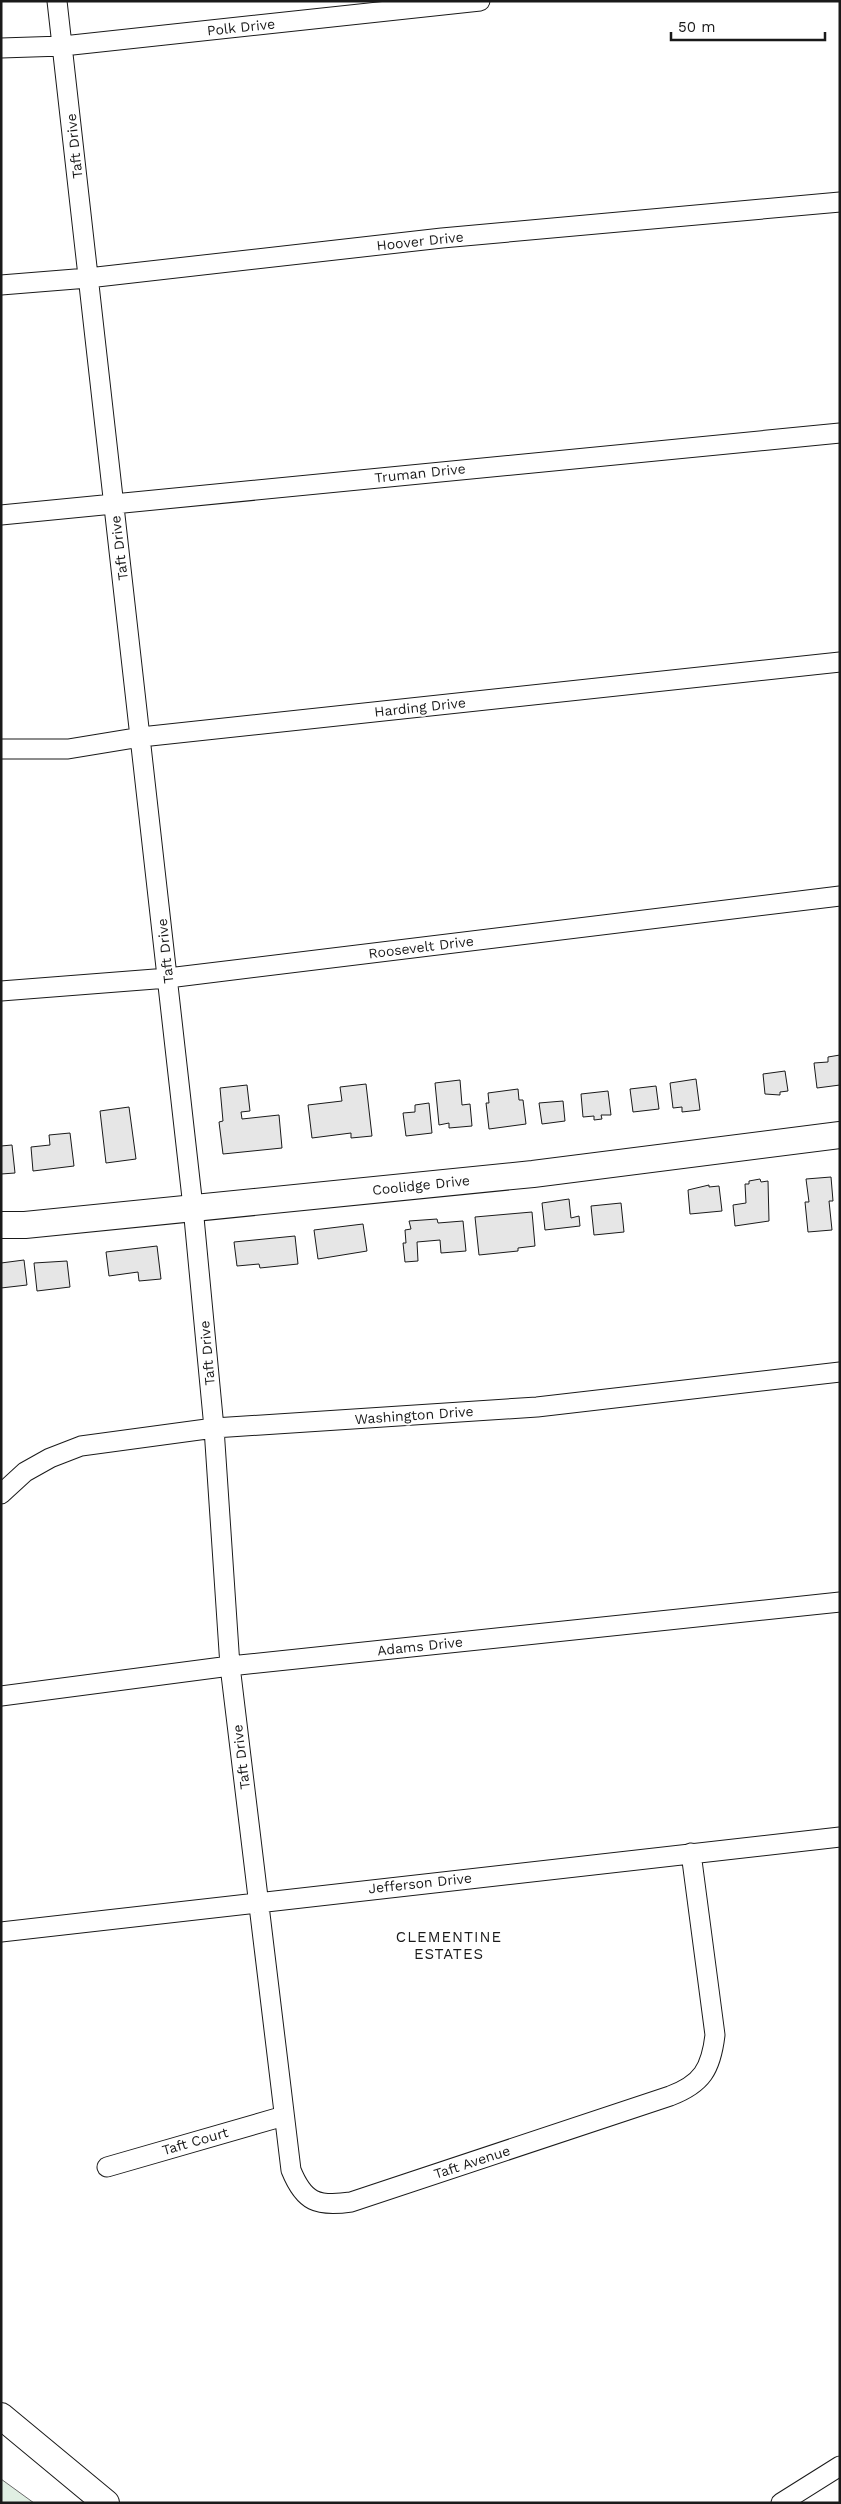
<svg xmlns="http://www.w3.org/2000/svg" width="841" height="2504" viewBox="0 0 841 2504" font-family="'Work Sans',sans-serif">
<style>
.green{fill:#e0efe3;stroke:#6a6a6a}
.building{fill:#e6e6e6;stroke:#1a1a1a}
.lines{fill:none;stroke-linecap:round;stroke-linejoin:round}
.street-casing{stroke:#1a1a1a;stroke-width:21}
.secondary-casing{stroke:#1a1a1a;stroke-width:28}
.street{stroke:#fff;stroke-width:19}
.secondary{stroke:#fff;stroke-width:26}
.labels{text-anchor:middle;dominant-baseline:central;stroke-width:4;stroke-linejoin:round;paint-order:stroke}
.street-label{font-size:14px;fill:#1a1a1a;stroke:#fff}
.neighbourhood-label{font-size:15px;letter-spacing:1px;fill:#1a1a1a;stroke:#fff}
</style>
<rect width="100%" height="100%" fill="#fff"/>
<!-- green -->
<path class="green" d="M 1,2479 L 34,2503 L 1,2503 Z"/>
<!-- building -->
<path class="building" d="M 840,1055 L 840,1085 L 817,1088 L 814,1063 L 828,1062 L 828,1057 Z
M 785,1071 L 788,1091 L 780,1092 L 780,1095 L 765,1094 L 763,1074 Z
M 696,1079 L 700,1110 L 682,1112 L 682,1107 L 673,1108 L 670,1083 Z
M 460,1080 L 462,1105 L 470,1104 L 472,1126 L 449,1128 L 449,1123 L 439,1125 L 435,1083 Z
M 366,1084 L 372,1136 L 351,1138 L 351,1133 L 312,1138 L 308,1105 L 342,1101 L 340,1087 Z
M 247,1085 L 250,1111 L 241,1112 L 242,1119 L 279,1115 L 282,1148 L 223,1154 L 219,1122 L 223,1121 L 220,1088 Z
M 656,1086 L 659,1109 L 633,1112 L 630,1089 Z
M 518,1089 L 519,1100 L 523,1100 L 526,1124 L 489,1129 L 486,1103 L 489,1103 L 488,1093 Z
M 608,1091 L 611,1115 L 601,1115 L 602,1119 L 594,1120 L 594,1116 L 583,1117 L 581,1094 Z
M 563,1101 L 565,1121 L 542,1124 L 539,1103 Z
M 429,1103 L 432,1133 L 406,1136 L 403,1113 L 415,1112 L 415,1105 Z
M 129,1107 L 136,1159 L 106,1163 L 100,1111 Z
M 70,1133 L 74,1166 L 33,1171 L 31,1147 L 50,1145 L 49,1135 Z
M 12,1145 L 15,1173 L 1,1174 L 1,1146 Z
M 831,1177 L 833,1201 L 829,1201 L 832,1230 L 808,1232 L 805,1202 L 809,1202 L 806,1179 Z
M 760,1179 L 761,1182 L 768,1181 L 769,1221 L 735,1226 L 733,1205 L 746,1203 L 745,1184 L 749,1184 L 749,1181 Z
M 709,1185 L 709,1187 L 719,1186 L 722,1211 L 690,1214 L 688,1190 Z
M 569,1199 L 571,1218 L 579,1216 L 580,1226 L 545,1230 L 542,1203 Z
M 621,1203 L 624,1232 L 594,1235 L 591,1206 Z
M 532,1212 L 535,1246 L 518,1248 L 518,1251 L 479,1255 L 475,1217 Z
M 437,1219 L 438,1223 L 463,1221 L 466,1251 L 441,1253 L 440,1240 L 417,1242 L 418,1261 L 405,1262 L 403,1243 L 406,1243 L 405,1230 L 411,1229 L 409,1221 Z
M 363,1224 L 367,1251 L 318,1259 L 314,1230 Z
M 295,1236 L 298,1264 L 260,1268 L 259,1264 L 237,1266 L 234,1242 Z
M 157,1246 L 161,1279 L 139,1281 L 138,1272 L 109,1276 L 106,1252 Z
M 24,1260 L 27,1285 L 1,1288 L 1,1263 Z
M 67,1261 L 70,1287 L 37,1291 L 34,1263 Z"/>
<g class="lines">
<defs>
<path id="street" d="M 57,1 L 193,1207 L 214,1428 L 230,1666 L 291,2170 C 304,2202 317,2207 351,2202 L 670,2096 C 702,2084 711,2069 715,2035 L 691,1853
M 1,48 L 63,46 L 480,1
M 1,285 L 88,278 L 442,238 L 840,202
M 1,515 L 840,433
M 1,749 L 68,749 L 141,737 L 840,662
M 1,991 L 168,978 L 840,896
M 1,1494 L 25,1472 L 50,1458 L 81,1446 L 214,1428 L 537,1407 L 840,1372
M 1,1696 L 230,1666 L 840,1602
M 1,1932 L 840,1837
M 107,2167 L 284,2116
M 781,2503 L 840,2466"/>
<path id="secondary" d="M 1,1225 L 25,1225 L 533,1174 L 840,1135
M 1,2416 L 106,2503"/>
</defs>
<!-- street casing -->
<use href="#street" class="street-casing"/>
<!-- secondary casing -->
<use href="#secondary" class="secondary-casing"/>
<!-- street -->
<use href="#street" class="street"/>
<!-- secondary -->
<use href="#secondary" class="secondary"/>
</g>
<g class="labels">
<!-- street labels -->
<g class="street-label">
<text transform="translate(241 27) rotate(-6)">Polk Drive</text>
<text transform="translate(74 146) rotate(-96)">Taft Drive</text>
<text transform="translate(420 241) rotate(-6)">Hoover Drive</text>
<text transform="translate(420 473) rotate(-6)">Truman Drive</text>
<text transform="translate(119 548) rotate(-97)">Taft Drive</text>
<text transform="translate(420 707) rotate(-6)">Harding Drive</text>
<text transform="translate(421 947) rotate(-7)">Roosevelt Drive</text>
<text transform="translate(165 951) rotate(-96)">Taft Drive</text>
<text transform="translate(421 1185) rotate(-6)">Coolidge Drive</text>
<text transform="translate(207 1353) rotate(-95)">Taft Drive</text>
<text transform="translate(414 1415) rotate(-4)">Washington Drive</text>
<text transform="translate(420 1646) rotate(-6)">Adams Drive</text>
<text transform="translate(241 1757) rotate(-97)">Taft Drive</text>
<text transform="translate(420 1883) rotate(-6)">Jefferson Drive</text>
<text transform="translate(195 2141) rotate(-16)">Taft Court</text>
<text transform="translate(472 2162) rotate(-18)">Taft Avenue</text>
</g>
<!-- neighbourhood labels -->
<g class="neighbourhood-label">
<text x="449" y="1937">CLEMENTINE<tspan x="449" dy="17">ESTATES</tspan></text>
</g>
</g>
<!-- border -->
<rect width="841" height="2504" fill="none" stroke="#1a1a1a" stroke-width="5"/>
<!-- scale -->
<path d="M671 32v8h154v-8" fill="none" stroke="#1a1a1a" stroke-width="2.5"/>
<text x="678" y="32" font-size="15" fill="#1a1a1a" stroke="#ffffff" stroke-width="4" paint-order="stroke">50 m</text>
</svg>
